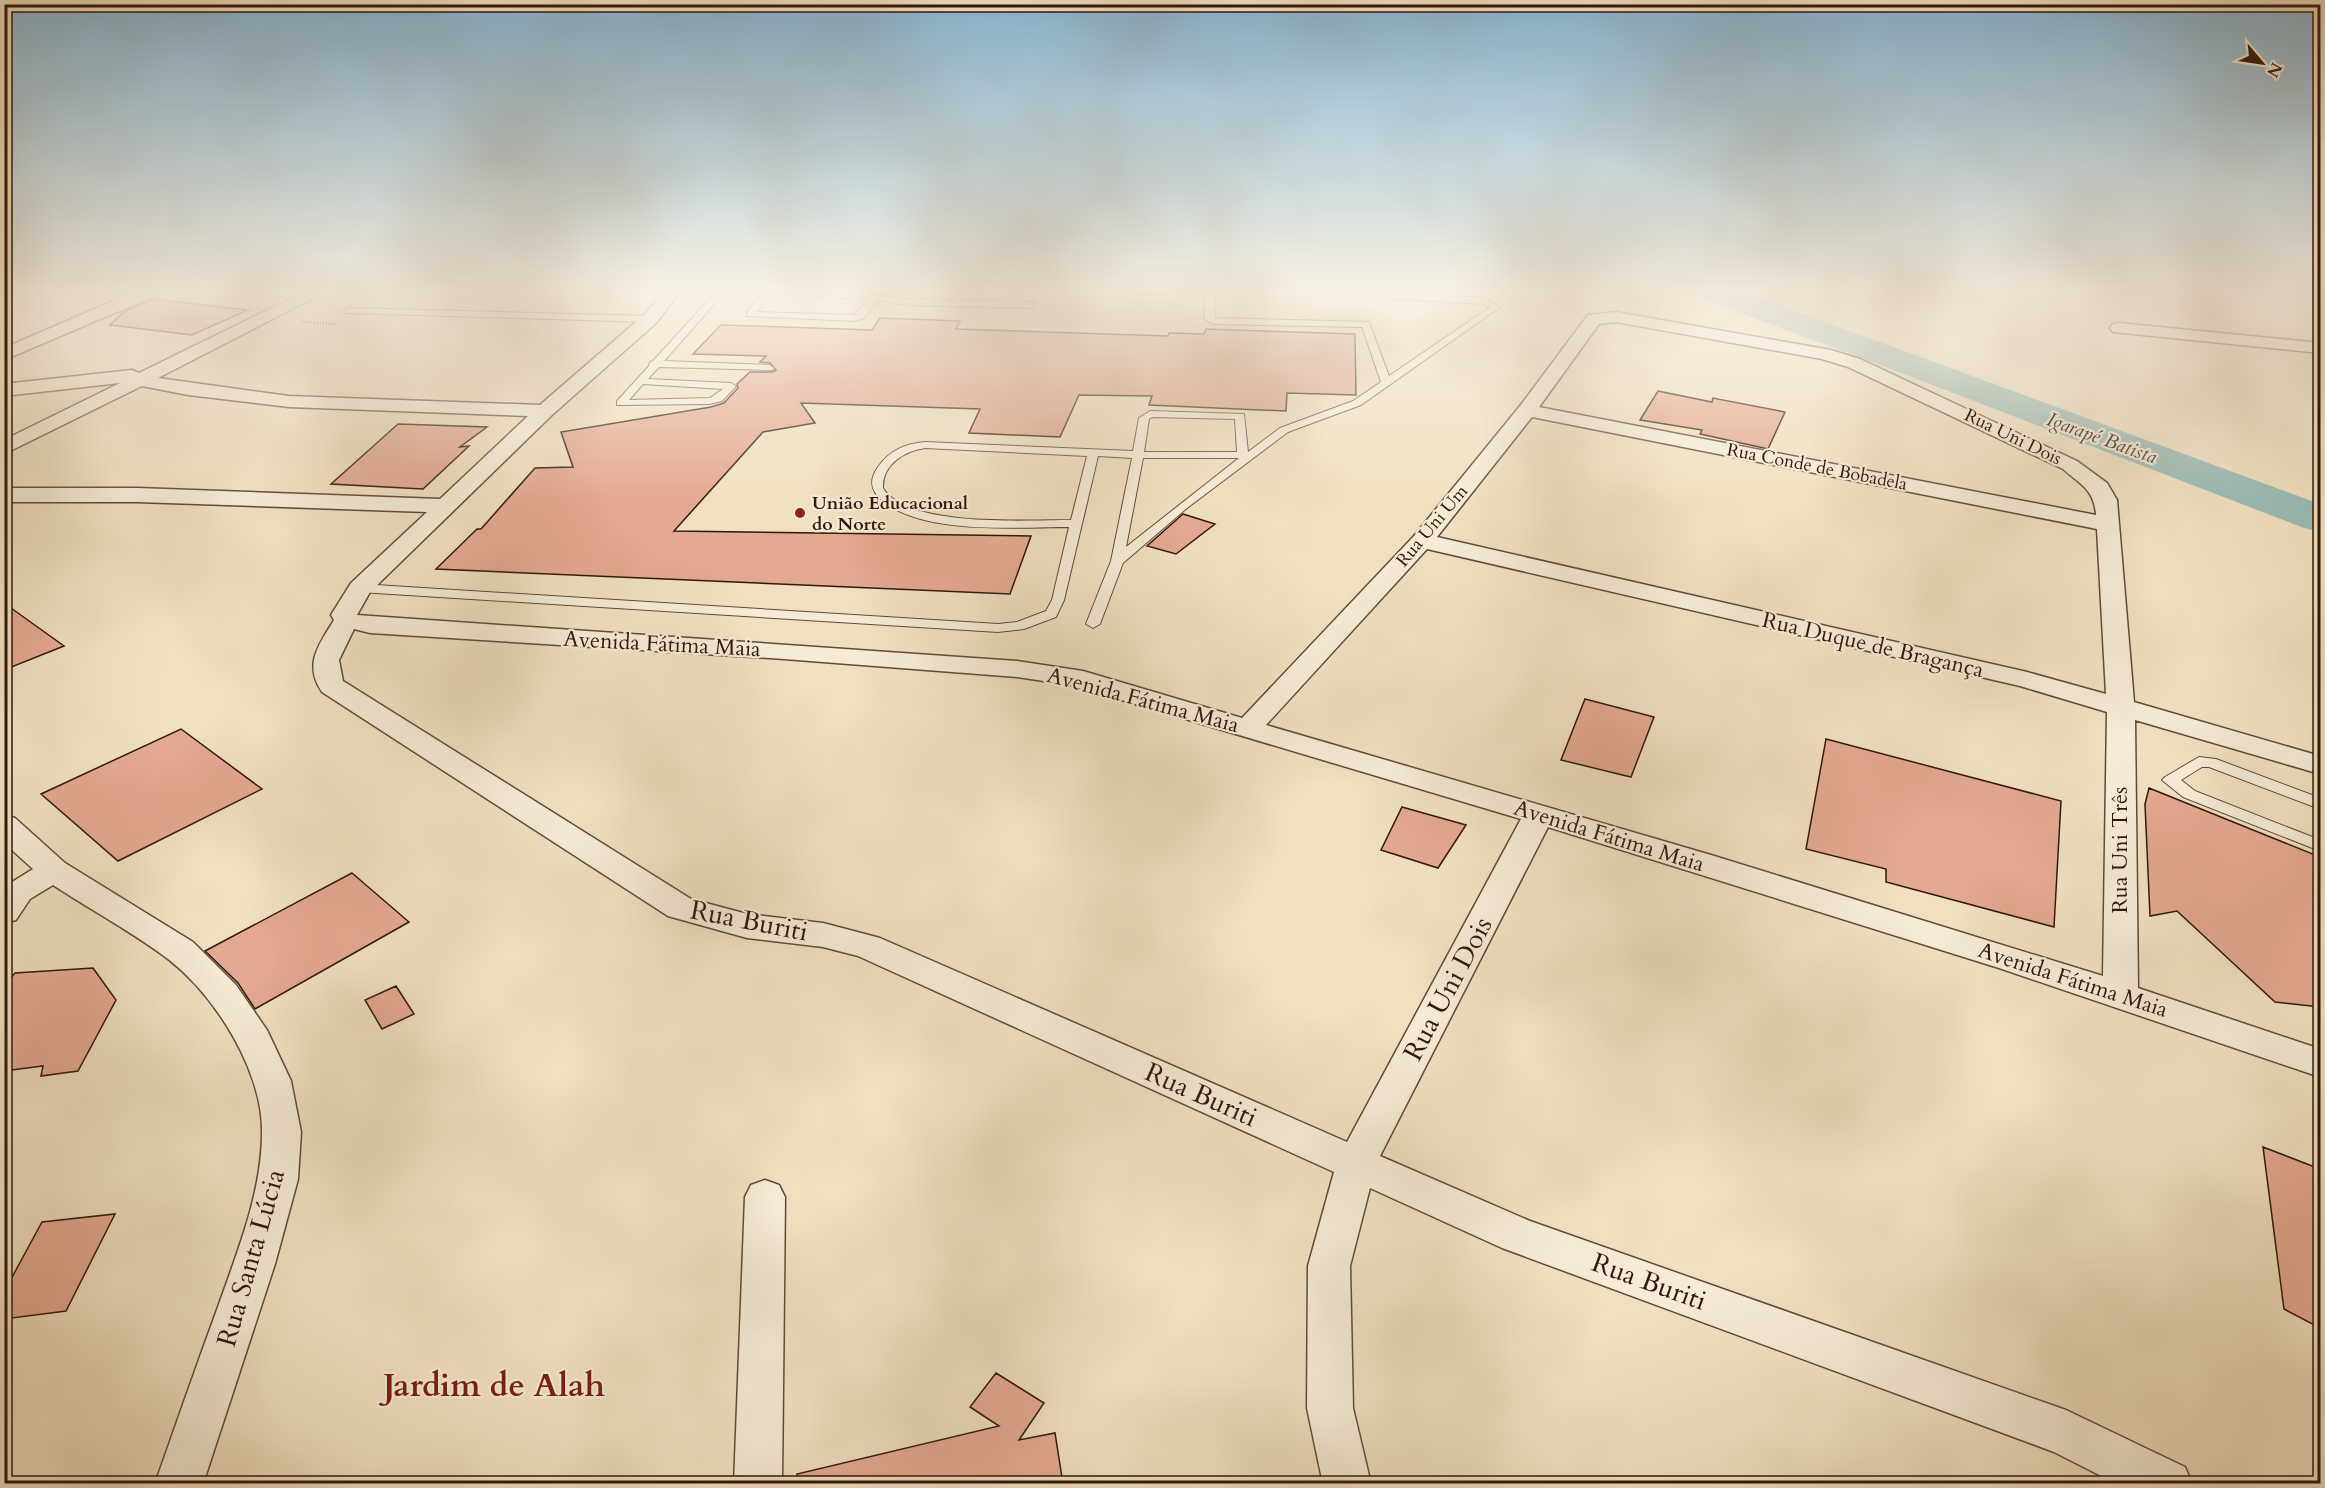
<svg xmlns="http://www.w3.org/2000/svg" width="2325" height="1488" viewBox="0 0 2325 1488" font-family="Cardo,serif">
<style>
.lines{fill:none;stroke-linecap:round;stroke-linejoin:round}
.river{fill:#9bbcb6;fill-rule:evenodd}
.building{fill:#e4a991;stroke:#31170c;stroke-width:1.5}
.lane-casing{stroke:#614939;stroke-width:2}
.street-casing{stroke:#614939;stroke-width:3}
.path{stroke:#31170c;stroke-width:2;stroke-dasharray:1 2;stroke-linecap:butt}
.lane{fill:#f5ebd6;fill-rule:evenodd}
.street{fill:#f5ebd6;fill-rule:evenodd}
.poi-dot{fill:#8f2418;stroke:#f5ebd6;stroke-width:2}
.labels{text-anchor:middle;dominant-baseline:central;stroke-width:4.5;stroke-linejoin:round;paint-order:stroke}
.far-street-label{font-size:18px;fill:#31170c;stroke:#f5ebd6}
.far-poi-label{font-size:18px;font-weight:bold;fill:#31170c;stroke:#f5ebd6;text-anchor:start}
.far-water-label{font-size:20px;font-style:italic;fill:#565148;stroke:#f5ebd6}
.street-label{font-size:22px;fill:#31170c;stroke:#f5ebd6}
.near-street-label{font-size:27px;fill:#31170c;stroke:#f5ebd6}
.near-district-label{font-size:33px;font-weight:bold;fill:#7a1f14;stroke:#f5ebd6}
</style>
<rect width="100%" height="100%" fill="#f0e0c0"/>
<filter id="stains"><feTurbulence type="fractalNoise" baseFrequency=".00333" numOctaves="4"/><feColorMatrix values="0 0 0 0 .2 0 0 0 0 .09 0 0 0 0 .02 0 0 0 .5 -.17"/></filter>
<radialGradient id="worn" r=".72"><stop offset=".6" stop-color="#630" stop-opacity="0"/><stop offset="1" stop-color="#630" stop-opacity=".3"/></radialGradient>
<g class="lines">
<!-- river -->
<path class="river" d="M 1700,293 L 1747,293 L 2320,504 L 2320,532 L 2304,528 L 1878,364 L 1705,300 Z"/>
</g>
<!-- building -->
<path class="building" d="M 153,299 L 248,310 L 192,335 L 110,325 L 125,311 Z
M 880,318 L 960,321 L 956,329 L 1168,336 L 1169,333 L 1204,334 L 1206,329 L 1355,334 L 1356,395 L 1287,393 L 1286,411 L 1149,405 L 1152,396 L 1079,395 L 1060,437 L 969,433 L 980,409 L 801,403 L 815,423 L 763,432 L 674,531 L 1031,536 L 1010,594 L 436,569 L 477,529 L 481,529 L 535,468 L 573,467 L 561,432 L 711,407 L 724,403 L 738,388 L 737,384 L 750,372 L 772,372 L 776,370 L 770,363 L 760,362 L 766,356 L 693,354 L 721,325 L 872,330 Z
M 1658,391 L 1712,402 L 1713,398 L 1785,412 L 1768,449 L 1700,434 L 1702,430 L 1640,420 Z
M 398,424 L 487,427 L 460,447 L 469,446 L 423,489 L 331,484 Z
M 1183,514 L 1215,524 L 1176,554 L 1147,546 Z
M 4,603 L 64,646 L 4,670 Z
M 1585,699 L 1654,717 L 1631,777 L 1561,760 Z
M 181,729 L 262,789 L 118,861 L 41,794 Z
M 1826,739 L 2061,801 L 2054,927 L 1886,882 L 1886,869 L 1806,849 Z
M 2149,788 L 2320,857 L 2320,1007 L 2275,1002 L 2177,911 L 2150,916 L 2145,804 Z
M 1402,807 L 1466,825 L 1438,868 L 1381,850 Z
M 352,873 L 409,922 L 255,1009 L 238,983 L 205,951 Z
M 93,968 L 116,1000 L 78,1071 L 41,1076 L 43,1066 L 4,1071 L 4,986 L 15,973 Z
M 396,986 L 414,1014 L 382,1029 L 365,1000 Z
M 2263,1147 L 2320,1169 L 2320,1328 L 2284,1309 Z
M 115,1214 L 66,1311 L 4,1319 L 4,1292 L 42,1222 Z
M 996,1373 L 1044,1403 L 1019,1440 L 1055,1433 L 1063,1484 L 798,1484 L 797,1474 L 999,1426 L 970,1407 Z"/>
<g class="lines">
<defs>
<path id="lane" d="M 715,293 L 724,293 L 664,361 L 769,365 L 774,368 L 772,370 L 659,367 L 648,379 L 731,383 L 736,386 L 722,401 L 710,404 L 617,405 L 617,401 L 649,366 L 650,362 L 653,361 ZM 643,384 L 723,389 L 710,398 L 629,400 Z
M 763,293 L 772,293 L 757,312 L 854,315 L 869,299 L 798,296 L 794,293 L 851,293 L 907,299 L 1032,302 L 1036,305 L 1032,308 L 907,305 L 877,300 L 864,318 L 855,321 L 747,316 L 747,312 Z
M 1206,293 L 1214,293 L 1215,318 L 1369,322 L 1389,376 L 1490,307 L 1483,304 L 1345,296 L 1341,293 L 1393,293 L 1485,298 L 1500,307 L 1361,405 L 1288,432 L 1187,508 L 1123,563 L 1100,624 L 1093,628 L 1086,624 L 1111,561 L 1132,458 L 1098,456 L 1064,600 L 1056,617 L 1024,629 L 998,632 L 360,592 L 354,588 L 360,584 L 998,624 L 1017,622 L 1046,611 L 1052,600 L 1069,527 C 1018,527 926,535 884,502 C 871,492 868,481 878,467 C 890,450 905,444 925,442 L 1133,451 L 1139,418 L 1150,411 L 1244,414 L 1248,452 L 1280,428 L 1353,401 L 1381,382 L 1362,327 L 1213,324 L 1204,319 ZM 1152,417 L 1235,419 L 1237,452 L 1144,452 L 1149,419 ZM 925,448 L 1087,456 L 1071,520 C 1030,520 906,528 883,488 C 882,464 905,451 925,448 ZM 1143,458 L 1239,458 L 1126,547 Z
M 348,308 L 650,316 L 655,319 L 650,322 L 345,313 L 344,311 Z
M 2199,757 L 2216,759 L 2320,798 L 2320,809 L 2209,767 L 2202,767 L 2181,780 L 2195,791 L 2320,840 L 2320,851 L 2183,797 L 2162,780 L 2165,777 Z"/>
<path id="street" d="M 132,293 L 154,293 L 152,297 L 4,360 L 4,348 Z
M 302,293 L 323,293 L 158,378 L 289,396 L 540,405 L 644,315 L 662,293 L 679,293 L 656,323 L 552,415 L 370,592 L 357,615 L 1017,661 L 1083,671 L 1242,718 L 1414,536 L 1520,406 L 1588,315 L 1616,312 L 1831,350 L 1860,359 L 2077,461 L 2107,483 L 2117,500 L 2134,702 L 2320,756 L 2320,774 L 2135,720 L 2138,988 L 2320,1049 L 2320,1077 L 1999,968 L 1548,827 L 1380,1156 L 1530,1221 L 2066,1410 L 2185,1467 L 2192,1484 L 2117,1484 L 2054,1452 L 1502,1248 L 1370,1188 L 1350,1266 L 1353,1408 L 1371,1484 L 1323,1484 L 1307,1408 L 1308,1266 L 1334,1172 L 858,956 L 823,947 L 747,938 L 668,916 L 322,692 C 303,664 319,645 334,620 L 331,615 L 351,583 L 427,512 L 137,502 L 4,502 L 4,488 L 137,488 L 440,499 L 528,416 L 289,407 L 188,395 L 142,386 L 4,454 L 4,440 L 120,383 L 4,396 L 4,384 L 132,370 L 139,373 ZM 1616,322 L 1822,359 L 1848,367 L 2063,469 C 2081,485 2094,489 2096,515 L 1539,407 L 1599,324 ZM 1532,417 L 2097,529 L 2106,694 L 2027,672 L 1437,537 ZM 1427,549 L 2020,686 L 2107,712 L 2103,976 L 1711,855 L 1266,725 ZM 354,629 L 370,633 L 784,659 L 1017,677 L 1071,685 L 1521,819 L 1347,1142 L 880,938 L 823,923 L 747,914 L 691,899 L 343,681 L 339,660 Z
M 2119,323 L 2320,343 L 2320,353 L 2113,332 L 2110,328 L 2113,324 Z
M 4,815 L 15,818 L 65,863 L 193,942 L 236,985 L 267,1030 L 291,1081 L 301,1132 L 298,1179 L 275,1264 L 203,1484 L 155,1484 C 176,1424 197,1364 219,1304 C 238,1250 262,1191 262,1133 C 263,1072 216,996 168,959 C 132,932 91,910 53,885 L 30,899 L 16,920 L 4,923 L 4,887 L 33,869 L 4,843 Z
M 765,1180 L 779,1185 L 785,1197 L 782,1484 L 734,1484 L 745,1197 L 751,1185 Z"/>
</defs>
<!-- lane casing -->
<use href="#lane" class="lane-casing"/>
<!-- street casing -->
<use href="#street" class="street-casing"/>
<!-- path -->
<path class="path" d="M 302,322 L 336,324"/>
<!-- lane -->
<use href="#lane" class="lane"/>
<!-- street -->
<use href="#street" class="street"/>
</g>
<!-- sky -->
<linearGradient id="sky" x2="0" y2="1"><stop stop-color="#89b7d4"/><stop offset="0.58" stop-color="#f8f1e3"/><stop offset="1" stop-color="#f8f1e3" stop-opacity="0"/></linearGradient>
<rect width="2325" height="501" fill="url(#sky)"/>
<!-- markers -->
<circle class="poi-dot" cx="800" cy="513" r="6"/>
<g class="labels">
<!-- far-street labels -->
<g class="far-street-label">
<text transform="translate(2013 437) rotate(26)">Rua Uni Dois</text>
<text transform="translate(1817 467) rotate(11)">Rua Conde de Bobadela</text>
<text transform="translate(1432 526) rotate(-50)">Rua Uni Um</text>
</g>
<!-- far-poi labels -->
<g class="far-poi-label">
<text x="812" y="503">União Educacional<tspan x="812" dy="21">do Norte</tspan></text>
</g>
<!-- far-water labels -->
<g class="far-water-label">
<text transform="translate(2102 438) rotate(20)">Igarapé Batista</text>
</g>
<!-- street labels -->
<g class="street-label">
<text transform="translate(662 644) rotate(3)">Avenida Fátima Maia</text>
<text transform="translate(1873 645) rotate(13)">Rua Duque de Bragança</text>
<text transform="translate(1143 700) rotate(15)">Avenida Fátima Maia</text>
<text transform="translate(1609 836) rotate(17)">Avenida Fátima Maia</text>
<text transform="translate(2120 850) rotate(-90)">Rua Uni Três</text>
<text transform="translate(2073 980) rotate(18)">Avenida Fátima Maia</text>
</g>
<!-- near-street labels -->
<g class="near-street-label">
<text transform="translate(749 921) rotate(11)">Rua Buriti</text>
<text transform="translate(1448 989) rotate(-62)">Rua Uni Dois</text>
<text transform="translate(1201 1095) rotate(24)">Rua Buriti</text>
<text transform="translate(251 1258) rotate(-74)">Rua Santa Lúcia</text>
<text transform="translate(1649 1282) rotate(20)">Rua Buriti</text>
</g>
<!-- near-district labels -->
<g class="near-district-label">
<text x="494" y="1385">Jardim de Alah</text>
</g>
</g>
<!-- margin -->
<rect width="2325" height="1488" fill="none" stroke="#f0e0c0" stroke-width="24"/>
<rect x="6" y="6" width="2313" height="1476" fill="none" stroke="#31170c" stroke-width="3"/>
<rect x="12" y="12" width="2301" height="1464" fill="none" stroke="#31170c" stroke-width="1.5"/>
<!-- north arrow -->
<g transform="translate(2262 63) rotate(119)" stroke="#f5ebd6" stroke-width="4.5" paint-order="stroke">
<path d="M0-4.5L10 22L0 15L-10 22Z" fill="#31170c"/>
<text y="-9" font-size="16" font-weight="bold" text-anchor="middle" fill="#31170c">N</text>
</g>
<rect width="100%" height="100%" filter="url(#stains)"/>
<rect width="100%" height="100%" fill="url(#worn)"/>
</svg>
